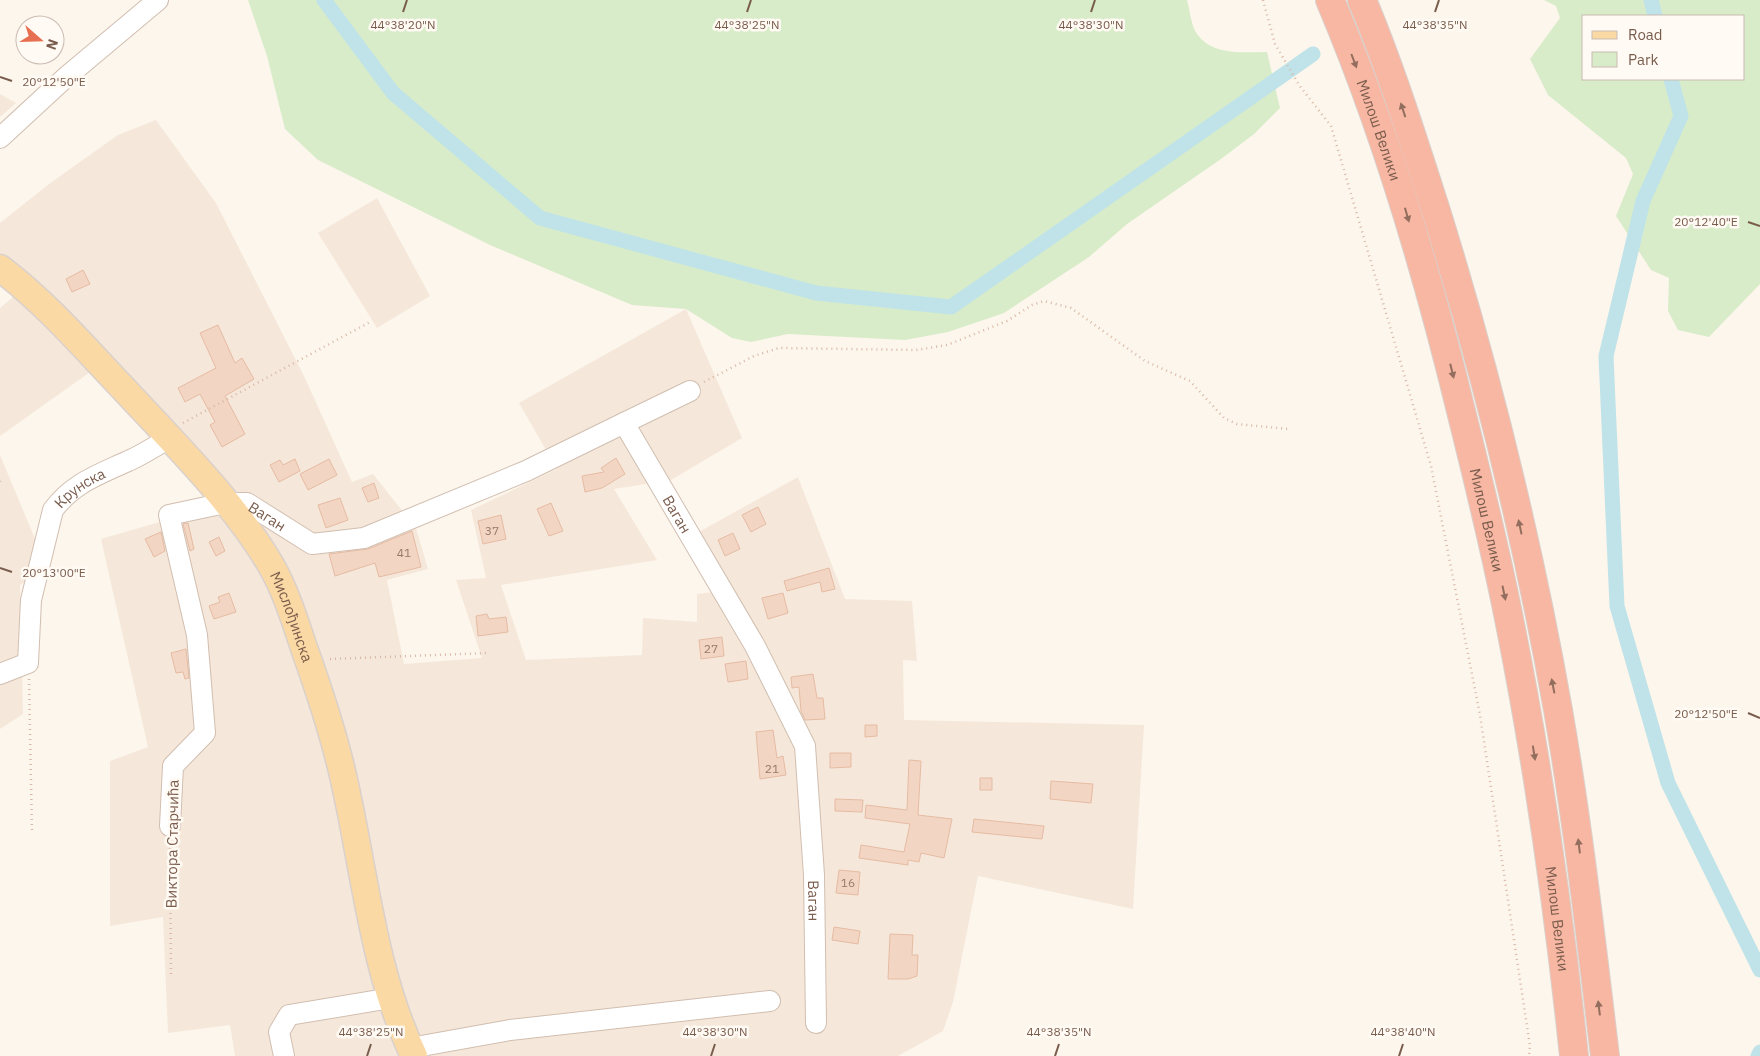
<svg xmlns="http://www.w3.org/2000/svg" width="1760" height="1056" viewBox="0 0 1760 1056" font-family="'IBM Plex Sans',sans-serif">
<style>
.residential{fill:#f5e8da}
.green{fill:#d8ecc9;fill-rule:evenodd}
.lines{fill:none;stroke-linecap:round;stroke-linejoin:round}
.canal{stroke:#bfe3e8;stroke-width:15}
.building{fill:#f3d5c3;stroke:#e6bba3}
.minor-casing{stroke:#d1beb0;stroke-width:22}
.major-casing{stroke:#dad1cd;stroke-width:29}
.highway-casing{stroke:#dad1cd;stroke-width:30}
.path{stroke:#d9b8a5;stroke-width:2.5;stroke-dasharray:1 4;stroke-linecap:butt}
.minor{stroke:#fff;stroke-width:20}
.major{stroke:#fbd9a5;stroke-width:26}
.highway{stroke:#f7b7a3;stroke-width:28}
.oneway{fill:#936e5e}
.ticks{fill:none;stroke:#7a5c4d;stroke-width:2}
.labels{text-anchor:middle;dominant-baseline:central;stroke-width:5;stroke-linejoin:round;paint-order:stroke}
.number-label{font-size:12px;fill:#987a6a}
.street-label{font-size:15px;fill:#7a5c4d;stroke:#fffaf3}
.ticks-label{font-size:12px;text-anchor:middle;fill:#7a5c4d;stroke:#fffaf3;stroke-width:5;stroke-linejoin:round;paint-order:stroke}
</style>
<rect width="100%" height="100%" fill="#fdf6ec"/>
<!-- residential -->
<path class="residential" d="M 0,94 L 16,103 L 0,117 Z
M 156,120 L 216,203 L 304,376 L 352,482 L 373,474 L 416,528 L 428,569 L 387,580 L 404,664 L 482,658 L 456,580 L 486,578 L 471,510 L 557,469 L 519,403 L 686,309 L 742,438 L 671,480 L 614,489 L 657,560 L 501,585 L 526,660 L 642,655 L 643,618 L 697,622 L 697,594 L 732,590 L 697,533 L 798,477 L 845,599 L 912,601 L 917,661 L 903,660 L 904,720 L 1144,725 L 1133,909 L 978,876 L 953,1002 L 943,1031 L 898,1056 L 235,1056 L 230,1025 L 168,1033 L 163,917 L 110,926 L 110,761 L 148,747 L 101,539 L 239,499 L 110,358 L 0,436 L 0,308 L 30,283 L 0,258 L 0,223 L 49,184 L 118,135 Z
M 377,198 L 430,296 L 377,328 L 318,233 Z
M 0,455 L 38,546 L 33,577 L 20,585 L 23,714 L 0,729 Z"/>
<!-- green -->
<path class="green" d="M 248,0 L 1187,0 C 1190,10 1191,26 1197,34 C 1213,56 1243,52 1267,52 L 1280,108 L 1254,134 L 1221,159 L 1127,224 L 1089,257 L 1004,313 L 948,332 L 905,340 L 788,334 L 751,342 L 732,338 L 686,309 L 632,305 L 490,245 L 318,160 L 285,129 L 267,56 Z
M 1544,0 L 1760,0 L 1760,284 L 1709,337 L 1678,330 L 1668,311 L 1669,278 L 1651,270 L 1616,216 L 1633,174 L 1626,158 L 1548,95 L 1530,59 L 1560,18 L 1556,6 ZM 1584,16 L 1744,16 L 1744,79 L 1584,79 Z"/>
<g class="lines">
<!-- canal -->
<path class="canal" d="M 324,0 L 393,93 L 540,218 L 816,293 L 951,307 L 1313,54
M 1651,0 L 1655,16
M 1671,79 L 1681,116 L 1643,201 L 1606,356 L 1617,606 L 1668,783 L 1760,970
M 1758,1056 L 1760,1052"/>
</g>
<!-- building -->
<path class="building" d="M 83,270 L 90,284 L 72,292 L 66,279 Z
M 218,325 L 235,363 L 242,358 L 254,379 L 225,396 L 245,434 L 222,447 L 210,425 L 215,422 L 200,394 L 185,402 L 178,388 L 216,368 L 200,333 Z
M 616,458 L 625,474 L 602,488 L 585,492 L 582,476 L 604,472 L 601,468 Z
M 295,459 L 300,471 L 279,482 L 270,465 L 280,460 L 283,465 Z
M 329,459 L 337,475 L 308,490 L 300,474 Z
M 374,483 L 379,498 L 368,502 L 362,488 Z
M 340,498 L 348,520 L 326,528 L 318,505 Z
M 551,503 L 563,531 L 549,536 L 537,509 Z
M 758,507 L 766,524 L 751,532 L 742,515 Z
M 501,515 L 506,539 L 483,544 L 478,521 Z
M 188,523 L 194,549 L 190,551 L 183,524 Z
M 412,531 L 421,567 L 379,577 L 375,563 L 335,576 L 329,554 L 368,549 Z
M 161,532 L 165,551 L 154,557 L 145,539 Z
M 733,533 L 740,549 L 725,556 L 718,540 Z
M 219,537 L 225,551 L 216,556 L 209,542 Z
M 829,568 L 835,589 L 822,592 L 820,582 L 787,591 L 784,581 Z
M 229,593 L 236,612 L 214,619 L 209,606 L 220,602 L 218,597 Z
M 783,593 L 788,613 L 768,619 L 762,598 Z
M 487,614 L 489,619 L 506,617 L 508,632 L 478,636 L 476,616 Z
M 722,637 L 724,656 L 701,659 L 699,640 Z
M 186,649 L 189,678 L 185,679 L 183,672 L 176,673 L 171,653 Z
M 746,661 L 748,679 L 728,682 L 725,664 Z
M 813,674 L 817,698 L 823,698 L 825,719 L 805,720 L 801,711 L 799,687 L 792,688 L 791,677 Z
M 865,725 L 877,725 L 877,736 L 865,737 Z
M 773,730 L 777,758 L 783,756 L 786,775 L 760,779 L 756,732 Z
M 830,753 L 851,753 L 851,767 L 830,768 Z
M 909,760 L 921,761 L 918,815 L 952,819 L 944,858 L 921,853 L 919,862 L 908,860 L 908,865 L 859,858 L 861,845 L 904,852 L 910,824 L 865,818 L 866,805 L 907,810 Z
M 980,778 L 992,778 L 992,790 L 980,790 Z
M 1051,781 L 1093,784 L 1091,803 L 1050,799 Z
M 835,799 L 863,800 L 862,812 L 835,811 Z
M 974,819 L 1044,826 L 1042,839 L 972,832 Z
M 839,870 L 860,872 L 858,895 L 836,893 Z
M 834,927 L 860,931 L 858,944 L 832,940 Z
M 890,934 L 913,935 L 912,955 L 918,955 L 917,976 L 908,979 L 888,979 Z"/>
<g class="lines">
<defs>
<g id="minor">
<path d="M 0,138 L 65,78 L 158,0"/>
<path d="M 624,423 L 690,391"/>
<path id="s1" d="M 0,674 L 28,663 L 31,600 L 53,510 C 73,483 98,475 128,461 C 142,455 156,446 169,438"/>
<path id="s2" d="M 170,826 L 173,766 L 205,733 L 197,635 L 169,515 L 225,503 L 247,503 L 312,544 L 364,538 L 526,471 L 624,423 L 755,646 L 805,746 L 814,875 L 816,1023"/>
<path d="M 410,1048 L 510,1030 L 770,1001"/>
<path d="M 284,1056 L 279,1032 L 289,1015 L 391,998"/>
</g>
<g id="major">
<path id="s3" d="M 0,268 C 45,302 83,346 122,387 C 172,441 235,503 272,567 C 286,592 295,621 304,648 C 318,687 331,726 341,767 C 364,862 371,967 414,1056"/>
</g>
<g id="highway">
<path id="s4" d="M 1330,0 C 1386,132 1427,271 1461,411 C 1479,483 1497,556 1511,629 C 1539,770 1559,913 1574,1056"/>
<path d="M 1362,0 C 1391,69 1413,140 1436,211 C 1487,375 1528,541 1558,710 C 1578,824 1591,940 1605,1056"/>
</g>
</defs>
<!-- minor casing -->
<use href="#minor" class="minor-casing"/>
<!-- major casing -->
<use href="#major" class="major-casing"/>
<!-- highway casing -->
<use href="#highway" class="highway-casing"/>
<!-- path -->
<path class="path" d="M 1263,0 L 1275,44 L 1299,85 L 1331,126 L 1431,466 L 1480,715 L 1530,1046 L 1529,1056
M 704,382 L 754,356 L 779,348 L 916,350 L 947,345 L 1007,321 L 1032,305 L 1044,301 L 1071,308 L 1145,361 L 1190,381 L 1224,418 L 1237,424 L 1288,429
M 183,423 L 370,322
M 0,481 L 2,485
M 330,659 L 488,653
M 29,679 L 32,832
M 170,843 L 171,978"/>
<!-- minor -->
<use href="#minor" class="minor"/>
<!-- major -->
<use href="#major" class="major"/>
<!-- highway -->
<use href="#highway" class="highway"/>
</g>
<!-- one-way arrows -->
<defs><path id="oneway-solid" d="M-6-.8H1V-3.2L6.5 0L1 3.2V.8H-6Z" transform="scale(1.25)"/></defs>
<g class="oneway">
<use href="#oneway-solid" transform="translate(1354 61) rotate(69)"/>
<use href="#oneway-solid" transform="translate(1403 110) rotate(-108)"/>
<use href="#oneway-solid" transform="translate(1407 215) rotate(74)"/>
<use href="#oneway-solid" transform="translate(1452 371) rotate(76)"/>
<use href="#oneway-solid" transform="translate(1520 527) rotate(-102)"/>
<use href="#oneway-solid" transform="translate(1504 593) rotate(78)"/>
<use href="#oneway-solid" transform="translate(1553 686) rotate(-101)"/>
<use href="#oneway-solid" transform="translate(1534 753) rotate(81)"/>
<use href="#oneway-solid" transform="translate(1579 846) rotate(-97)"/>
<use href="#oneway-solid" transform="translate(1599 1008) rotate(-97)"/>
</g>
<!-- ticks -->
<path class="ticks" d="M 403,12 L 407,0M 747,12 L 751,0M 1091,12 L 1095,0M 1435,12 L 1439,0M 0,77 L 12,81M 1748,222 L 1760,226M 0,568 L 12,572M 1748,713 L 1760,718M 367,1056 L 371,1044M 711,1056 L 715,1044M 1055,1056 L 1059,1044M 1399,1056 L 1403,1044"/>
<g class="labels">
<!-- number labels -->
<g class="number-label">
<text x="492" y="530">37</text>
<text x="404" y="552">41</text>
<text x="711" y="648">27</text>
<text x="772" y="768">21</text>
<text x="848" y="882">16</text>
</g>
<!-- street labels -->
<g class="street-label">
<text stroke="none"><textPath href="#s4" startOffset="139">Милош Велики</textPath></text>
<text stroke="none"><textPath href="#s1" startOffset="221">Крунска</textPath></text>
<text stroke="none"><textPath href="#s2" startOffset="926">Ваган</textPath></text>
<text stroke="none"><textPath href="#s2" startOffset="431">Ваган</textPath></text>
<text stroke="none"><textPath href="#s4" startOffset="544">Милош Велики</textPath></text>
<text stroke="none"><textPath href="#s3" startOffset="459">Мислођинска</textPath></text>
<text transform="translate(172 844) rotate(-89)">Виктора Старчића</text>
<text stroke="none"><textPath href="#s2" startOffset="1346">Ваган</textPath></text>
<text stroke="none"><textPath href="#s4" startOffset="949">Милош Велики</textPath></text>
</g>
</g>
<g class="ticks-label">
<text x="403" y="29">44°38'20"N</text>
<text x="747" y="29">44°38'25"N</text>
<text x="1091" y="29">44°38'30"N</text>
<text x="1435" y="29">44°38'35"N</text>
<text x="54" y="86">20°12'50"E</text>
<text x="1706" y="226">20°12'40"E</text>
<text x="54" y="577">20°13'00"E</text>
<text x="1706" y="718">20°12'50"E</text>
<text x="371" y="1036">44°38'25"N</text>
<text x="715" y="1036">44°38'30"N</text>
<text x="1059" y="1036">44°38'35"N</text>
<text x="1403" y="1036">44°38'40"N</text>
</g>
<!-- legend -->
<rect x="1582" y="15" width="162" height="65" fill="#fffaf3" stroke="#cabbb1"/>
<rect x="1592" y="31" width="25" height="8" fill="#fbd9a5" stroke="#cabbb1"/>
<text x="1628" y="40" font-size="15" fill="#7a5c4d">Road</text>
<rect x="1592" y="52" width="25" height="15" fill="#d8ecc9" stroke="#cabbb1"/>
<text x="1628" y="65" font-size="15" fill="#7a5c4d">Park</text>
<!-- north arrow -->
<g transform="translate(40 40) rotate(110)"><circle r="24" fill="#fffaf3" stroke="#cabbb1"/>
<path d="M0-4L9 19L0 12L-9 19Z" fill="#e76f51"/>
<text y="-8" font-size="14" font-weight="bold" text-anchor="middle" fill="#7a5c4d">N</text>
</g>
</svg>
